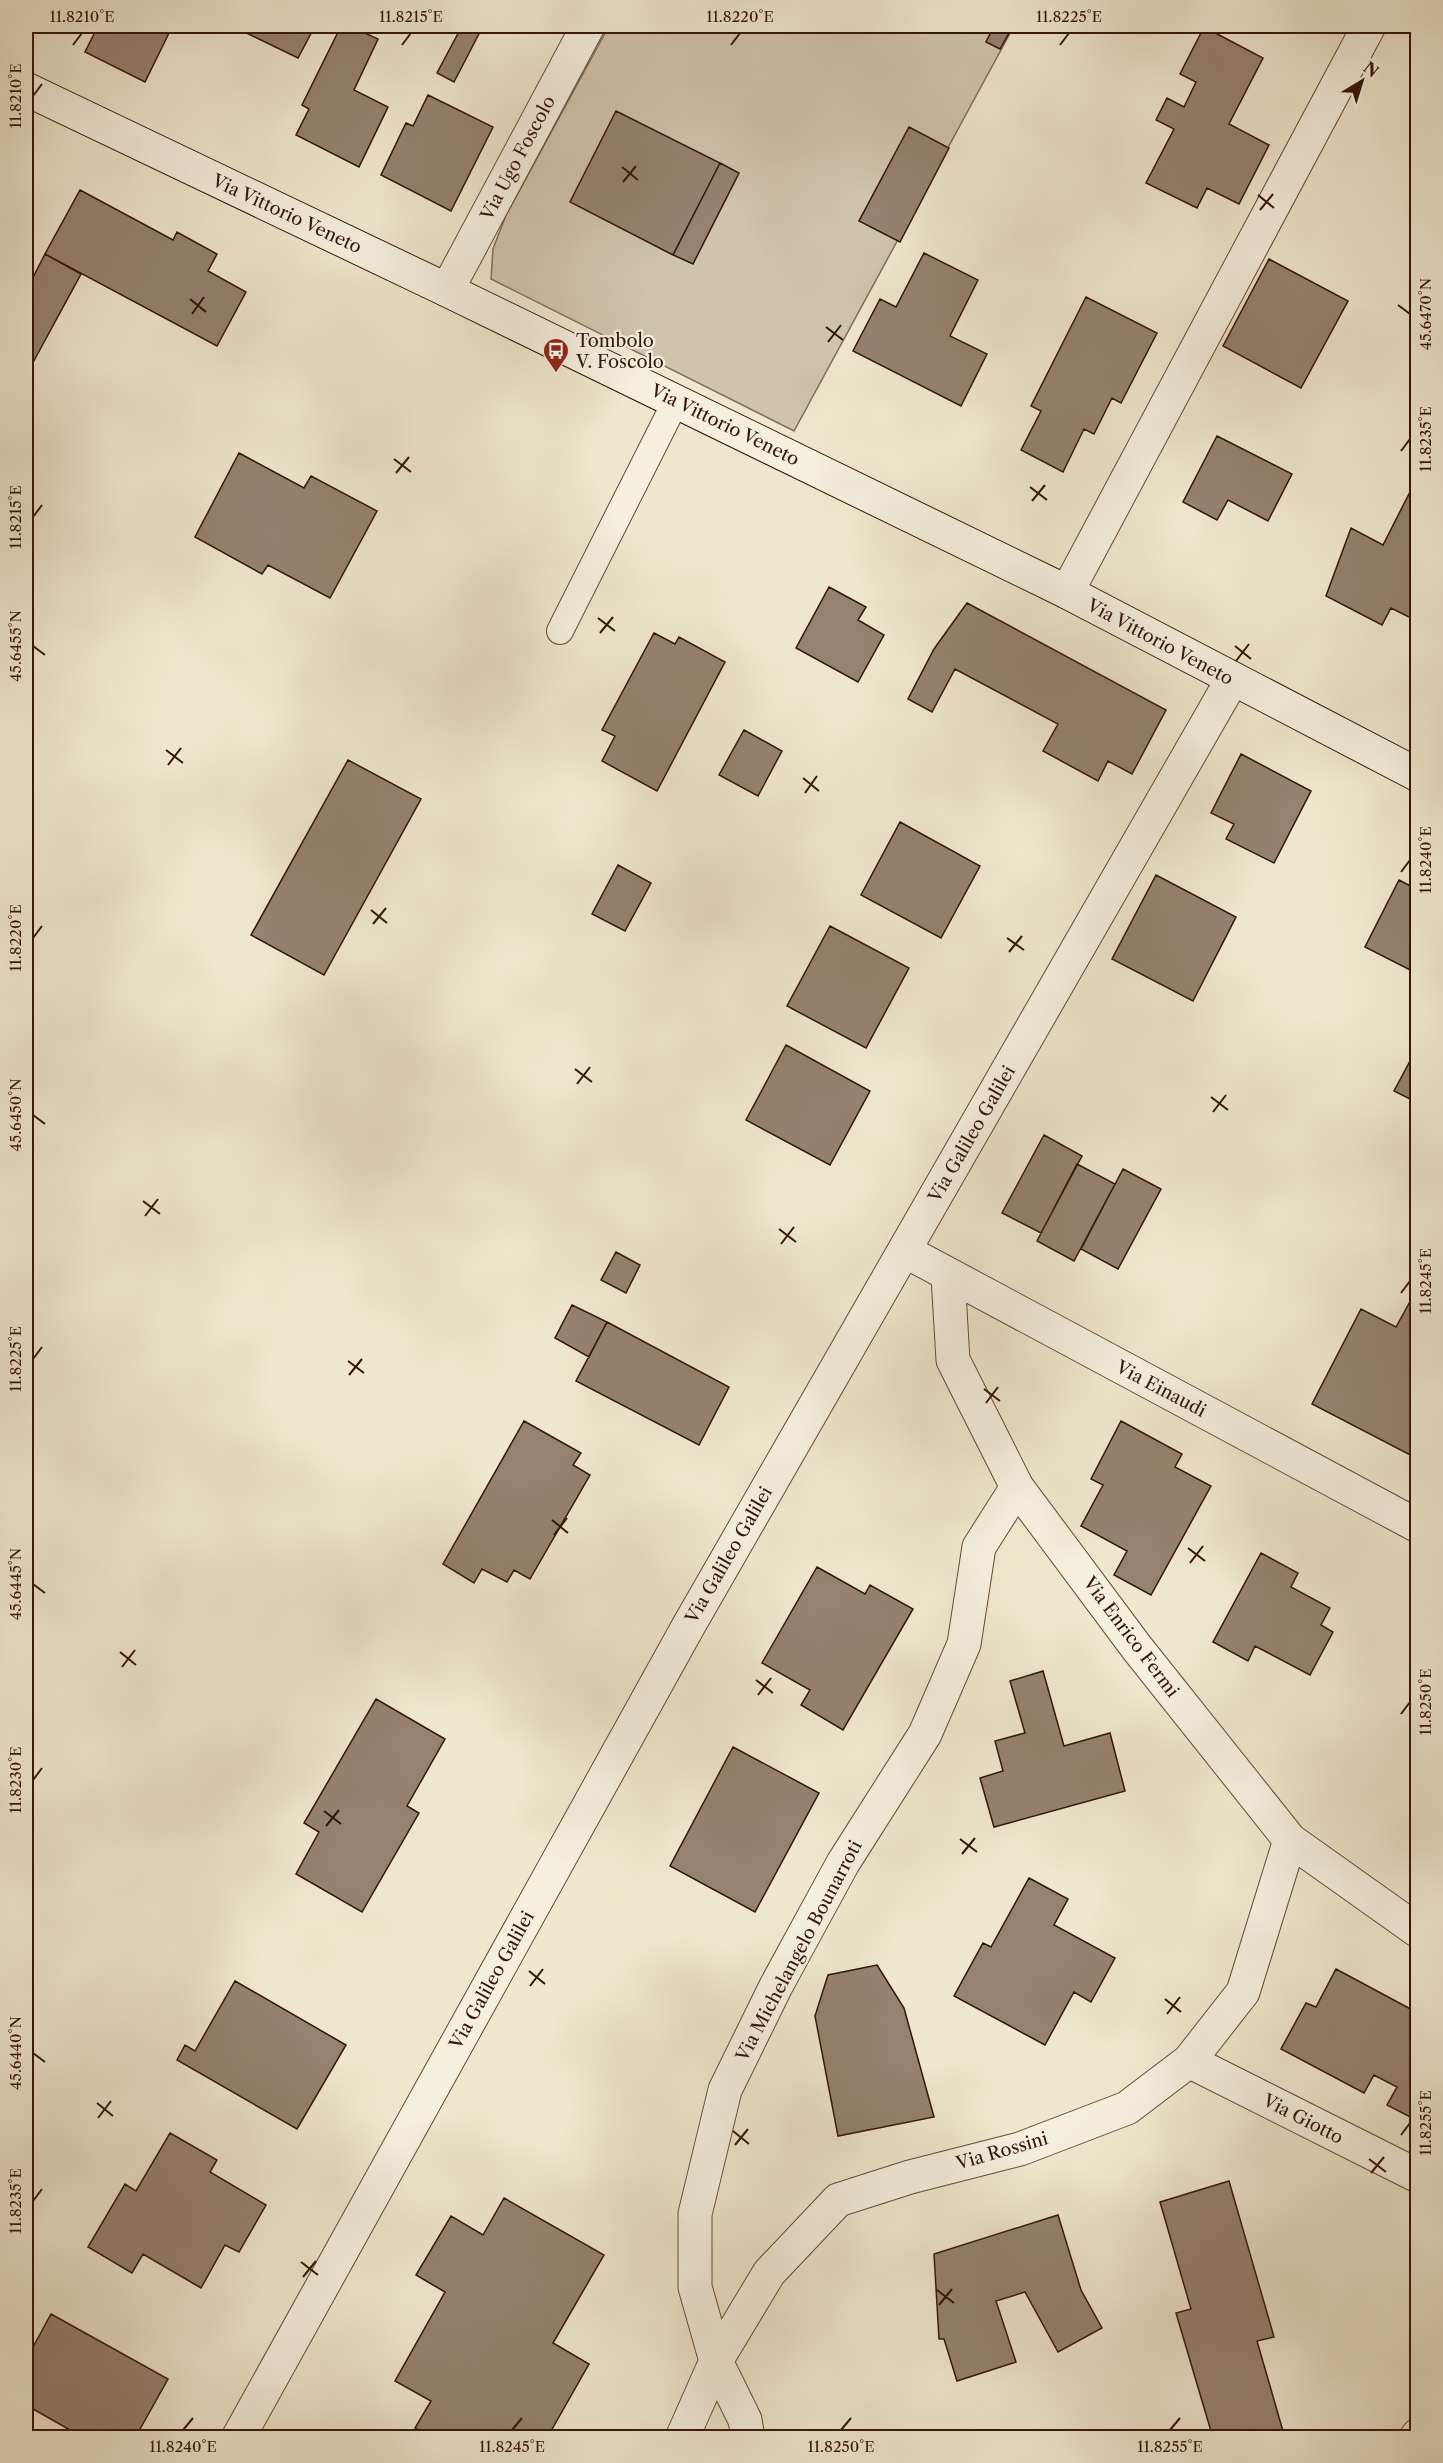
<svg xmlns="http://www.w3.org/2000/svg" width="1443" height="2463" viewBox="0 0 1443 2463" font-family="'Libre Caslon Text',serif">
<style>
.park{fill:#cfc3ac;stroke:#816c5a;stroke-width:1.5}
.building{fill:#95826f;stroke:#331509;stroke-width:1.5}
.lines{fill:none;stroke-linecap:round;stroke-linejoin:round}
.service-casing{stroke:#624a3a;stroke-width:28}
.minor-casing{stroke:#624a3a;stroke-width:35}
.tertiary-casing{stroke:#624a3a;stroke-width:35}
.secondary-casing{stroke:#331509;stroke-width:35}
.service{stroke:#f5efde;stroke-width:26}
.minor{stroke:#f5efde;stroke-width:33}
.tertiary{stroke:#f5efde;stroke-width:33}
.secondary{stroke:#f5efde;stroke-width:33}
.ticks{fill:none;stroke:#331509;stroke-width:2}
.labels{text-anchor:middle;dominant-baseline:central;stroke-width:4.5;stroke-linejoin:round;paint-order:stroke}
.street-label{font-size:18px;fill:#331509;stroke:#f5efde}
.poi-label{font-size:18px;fill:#331509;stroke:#f5efde;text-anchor:start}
.neatline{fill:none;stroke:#331509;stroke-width:2}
.ticks-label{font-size:15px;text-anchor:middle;fill:#331509}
</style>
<rect width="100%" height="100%" fill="#efe7cd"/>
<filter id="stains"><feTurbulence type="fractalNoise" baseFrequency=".00333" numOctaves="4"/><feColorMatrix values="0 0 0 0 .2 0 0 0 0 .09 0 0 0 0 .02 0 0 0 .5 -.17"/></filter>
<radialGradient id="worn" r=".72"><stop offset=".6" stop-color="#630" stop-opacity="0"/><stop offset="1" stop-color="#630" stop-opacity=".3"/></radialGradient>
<!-- park -->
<path class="park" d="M 609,26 L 1014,26 L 794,431 L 491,279 L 493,249 L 506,215 Z"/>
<!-- building -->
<path class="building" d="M 98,26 L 163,26 L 171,29 L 145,82 L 85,52 Z
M 232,26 L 315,26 L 298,58 Z
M 341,26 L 350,26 L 378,39 L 354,90 L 388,107 L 359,167 L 296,135 L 309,109 L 302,105 Z
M 444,26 L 462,26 L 458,33 Z
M 462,26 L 483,26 L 454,82 L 437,73 Z
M 994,26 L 1013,26 L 1000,49 L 986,42 Z
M 1204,27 L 1263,58 L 1229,124 L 1269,145 L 1239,204 L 1207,188 L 1197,208 L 1146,183 L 1174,129 L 1156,120 L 1167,98 L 1184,107 L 1196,82 L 1180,74 Z
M 428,95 L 493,127 L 451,211 L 381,175 L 406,123 L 413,126 Z
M 616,111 L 720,163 L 673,255 L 570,202 Z
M 909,127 L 949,148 L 900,242 L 859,221 Z
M 720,163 L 739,173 L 693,264 L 673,255 Z
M 80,190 L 173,240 L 177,232 L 217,254 L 208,271 L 246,292 L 217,346 L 45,254 Z
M 924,253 L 978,280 L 950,336 L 987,354 L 961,406 L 853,351 L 880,299 L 896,307 Z
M 45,254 L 81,274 L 30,368 L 26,365 L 26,291 Z
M 1269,259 L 1348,301 L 1301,388 L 1223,346 Z
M 1086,297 L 1157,333 L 1121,403 L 1112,398 L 1094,434 L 1084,429 L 1063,472 L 1021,450 L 1041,411 L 1031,406 Z
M 1217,436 L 1292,474 L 1268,521 L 1228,500 L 1217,520 L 1183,502 Z
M 239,453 L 304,488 L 311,476 L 377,511 L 330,598 L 268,565 L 262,574 L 195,537 Z
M 1412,488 L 1418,491 L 1418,605 L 1411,618 L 1391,608 L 1382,625 L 1326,596 L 1351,528 L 1383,545 Z
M 829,587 L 866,607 L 858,620 L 884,635 L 858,682 L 796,648 Z
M 967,603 L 1166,710 L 1132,774 L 1108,761 L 1098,781 L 1043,751 L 1058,724 L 955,669 L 932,712 L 908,699 L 934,649 Z
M 654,633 L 675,644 L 679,637 L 725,662 L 657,791 L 602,761 L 615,736 L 602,730 Z
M 744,730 L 782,751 L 758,796 L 719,775 Z
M 1241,754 L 1311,791 L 1274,863 L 1226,839 L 1234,824 L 1211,813 Z
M 348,760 L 421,799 L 324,975 L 251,935 Z
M 900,822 L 980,866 L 941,938 L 861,895 Z
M 618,865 L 651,883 L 625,931 L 592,914 Z
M 1156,875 L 1236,917 L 1193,1001 L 1112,959 Z
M 1399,880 L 1418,890 L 1418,974 L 1365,947 Z
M 830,926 L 909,968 L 866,1048 L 787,1006 Z
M 786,1045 L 870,1091 L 830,1165 L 746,1120 Z
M 1418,1046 L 1418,1103 L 1394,1091 Z
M 1044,1135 L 1082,1156 L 1041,1233 L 1002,1213 Z
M 1077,1164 L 1115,1184 L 1074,1261 L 1037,1241 Z
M 1123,1169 L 1161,1189 L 1118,1269 L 1081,1249 Z
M 616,1252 L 640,1265 L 626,1293 L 601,1280 Z
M 1412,1298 L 1418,1301 L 1418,1459 L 1312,1404 L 1361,1309 L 1396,1327 Z
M 572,1305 L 607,1322 L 589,1357 L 555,1338 Z
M 607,1322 L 729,1387 L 699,1445 L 576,1381 Z
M 524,1421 L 581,1453 L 573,1465 L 590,1475 L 530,1579 L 514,1570 L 507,1582 L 482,1569 L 474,1583 L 443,1564 Z
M 1121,1421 L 1182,1454 L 1175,1467 L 1211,1486 L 1151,1595 L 1114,1575 L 1127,1551 L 1081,1526 L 1103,1485 L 1091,1479 Z
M 1261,1553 L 1298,1573 L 1291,1587 L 1330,1608 L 1321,1625 L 1333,1632 L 1310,1675 L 1255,1646 L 1248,1661 L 1213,1642 Z
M 817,1567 L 865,1594 L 870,1585 L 913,1609 L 843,1730 L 801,1705 L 810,1690 L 762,1663 Z
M 1043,1671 L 1064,1746 L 1110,1733 L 1125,1791 L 994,1827 L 980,1778 L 1003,1771 L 995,1741 L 1025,1733 L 1010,1681 Z
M 376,1699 L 445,1739 L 407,1806 L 419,1813 L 362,1912 L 296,1874 L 319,1832 L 304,1823 Z
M 733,1747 L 819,1793 L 755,1912 L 670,1866 Z
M 1029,1878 L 1068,1899 L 1054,1925 L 1115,1958 L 1091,2002 L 1074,1992 L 1045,2045 L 954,1996 L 983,1943 L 991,1947 Z
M 877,1965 L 904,2008 L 934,2117 L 838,2136 L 815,2016 L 828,1975 Z
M 1336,1969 L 1418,2013 L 1418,2121 L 1387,2105 L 1397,2087 L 1374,2075 L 1364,2093 L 1281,2049 L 1306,2003 L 1316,2007 Z
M 235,1981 L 346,2045 L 297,2129 L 177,2060 L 185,2045 L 195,2051 Z
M 170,2133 L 217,2160 L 210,2172 L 266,2205 L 239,2252 L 225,2245 L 201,2288 L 143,2254 L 132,2273 L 88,2247 L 125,2184 L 136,2191 Z
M 1229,2181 L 1274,2337 L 1257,2341 L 1285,2438 L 1213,2438 L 1176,2313 L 1191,2309 L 1160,2202 Z
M 504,2198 L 604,2255 L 553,2343 L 589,2364 L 547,2438 L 511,2438 L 504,2433 L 501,2438 L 431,2438 L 415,2428 L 431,2401 L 395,2381 L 445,2292 L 416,2275 L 451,2216 L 483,2235 Z
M 1058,2215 L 1081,2290 L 1102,2328 L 1058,2352 L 1025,2292 L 996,2301 L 1016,2362 L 957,2381 L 944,2339 L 939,2339 L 934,2254 Z
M 51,2314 L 168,2379 L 135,2438 L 84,2438 L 26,2405 L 26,2360 Z"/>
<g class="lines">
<defs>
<path id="service" d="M 560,631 L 676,401"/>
<path id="minor" d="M 1067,592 L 1369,26
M 905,1251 L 1418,1526
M 948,1276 L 953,1360 L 1017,1487 L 1137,1648 L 1290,1840 L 1418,1931
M 1189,2061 L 1418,2176
M 238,2438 L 689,1625 L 1232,680
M 682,2438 L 716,2361 L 769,2273 L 838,2200 L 910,2177 L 1020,2149 L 1127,2108 L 1189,2061 L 1243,1992 L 1290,1840
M 748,2438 L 745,2420 L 716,2361 L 695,2287 L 695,2214 L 725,2090 L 776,1986 L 843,1863 L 925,1734 L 964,1644 L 979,1547 L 1017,1487"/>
<path id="tertiary" d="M 447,290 L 588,26
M 1416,2438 L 1418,2435"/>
<path id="secondary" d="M 26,89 L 447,290 L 1067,592 L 1418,775"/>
</defs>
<!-- service casing -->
<use href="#service" class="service-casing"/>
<!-- minor casing -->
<use href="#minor" class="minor-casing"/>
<!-- tertiary casing -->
<use href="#tertiary" class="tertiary-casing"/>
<!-- secondary casing -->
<use href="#secondary" class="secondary-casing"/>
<!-- service -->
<use href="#service" class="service"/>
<!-- minor -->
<use href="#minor" class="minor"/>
<!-- tertiary -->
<use href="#tertiary" class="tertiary"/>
<!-- secondary -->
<use href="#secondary" class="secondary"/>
</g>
<!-- ticks -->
<path class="ticks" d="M 73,45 L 82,33M 402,45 L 411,33M 731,45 L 740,33M 1060,45 L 1069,33M 33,96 L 42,84M 622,167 L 638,180M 623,182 L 636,166M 1258,195 L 1274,208M 1260,210 L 1273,194M 190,299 L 206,312M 1398,305 L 1410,314M 192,314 L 204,297M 826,327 L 843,340M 828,342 L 841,325M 1401,451 L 1410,439M 394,459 L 411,472M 396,473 L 409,457M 1030,487 L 1047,500M 1032,501 L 1045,485M 33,517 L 42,505M 598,618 L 615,631M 600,633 L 613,617M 33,646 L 45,655M 1235,646 L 1251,659M 1236,661 L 1249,644M 166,750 L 183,763M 168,765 L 181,748M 803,778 L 819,791M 805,793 L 817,776M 1401,872 L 1410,860M 371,910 L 387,923M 373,924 L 386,908M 33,938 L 42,926M 1007,938 L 1024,950M 1009,952 L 1022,936M 575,1069 L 592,1082M 577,1084 L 590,1067M 1211,1097 L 1228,1110M 1213,1112 L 1226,1095M 33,1115 L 45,1124M 143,1201 L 160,1214M 145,1216 L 158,1199M 779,1229 L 796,1242M 781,1244 L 794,1227M 1401,1293 L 1410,1281M 33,1359 L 42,1347M 348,1361 L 364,1373M 349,1375 L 362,1359M 984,1389 L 1000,1401M 986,1403 L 998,1387M 552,1520 L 568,1533M 554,1535 L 567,1518M 1188,1548 L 1205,1561M 1190,1563 L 1203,1546M 33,1584 L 45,1593M 120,1652 L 136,1665M 122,1667 L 135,1650M 756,1680 L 773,1693M 758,1695 L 771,1678M 1401,1714 L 1410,1702M 33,1780 L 42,1768M 324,1811 L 341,1824M 326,1826 L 339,1810M 960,1839 L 977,1852M 962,1854 L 975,1838M 529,1971 L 545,1984M 530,1986 L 543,1969M 1165,1999 L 1181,2012M 1167,2014 L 1180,1997M 33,2053 L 45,2062M 97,2103 L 113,2116M 98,2118 L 111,2101M 733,2131 L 749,2144M 1401,2135 L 1410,2123M 735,2145 L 748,2129M 1369,2159 L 1386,2172M 1371,2173 L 1384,2157M 33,2201 L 42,2189M 301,2262 L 318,2275M 303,2277 L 316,2261M 937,2290 L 954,2303M 939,2305 L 952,2289M 183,2430 L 193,2418M 512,2430 L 522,2418M 841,2430 L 851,2418M 1170,2430 L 1180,2418"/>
<!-- icons -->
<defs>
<symbol id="bus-pin" viewBox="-11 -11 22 30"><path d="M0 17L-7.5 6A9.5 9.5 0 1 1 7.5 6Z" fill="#8f2418" stroke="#f5efde"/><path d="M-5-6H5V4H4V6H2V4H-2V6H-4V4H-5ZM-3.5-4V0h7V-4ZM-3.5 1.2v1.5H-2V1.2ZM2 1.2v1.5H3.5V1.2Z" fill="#fff"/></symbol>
</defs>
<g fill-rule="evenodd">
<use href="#bus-pin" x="541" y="336" width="30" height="40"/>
</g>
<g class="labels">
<!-- street labels -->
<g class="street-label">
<text transform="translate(518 158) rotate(-62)">Via Ugo Foscolo</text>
<text transform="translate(287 214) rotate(25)">Via Vittorio Veneto</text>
<text transform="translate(725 425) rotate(26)">Via Vittorio Veneto</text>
<text transform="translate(1160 642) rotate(28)">Via Vittorio Veneto</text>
<text transform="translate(972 1134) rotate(-60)">Via Galileo Galilei</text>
<text transform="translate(1161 1389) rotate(28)">Via Einaudi</text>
<text transform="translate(729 1555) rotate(-60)">Via Galileo Galilei</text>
<text transform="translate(1131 1637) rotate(53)">Via Enrico Fermi</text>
<text transform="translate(799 1951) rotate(-62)">Via Michelangelo Bounarroti</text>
<text transform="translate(492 1980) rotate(-61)">Via Galileo Galilei</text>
<text transform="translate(1303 2119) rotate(27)">Via Giotto</text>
<text transform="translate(1002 2151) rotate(-16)">Via Rossini</text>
</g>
<!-- poi labels -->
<g class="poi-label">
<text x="576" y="341">Tombolo<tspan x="576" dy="21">V. Foscolo</tspan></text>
</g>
</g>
<!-- margin -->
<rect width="1443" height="2463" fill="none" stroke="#efe7cd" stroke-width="66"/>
<!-- north arrow -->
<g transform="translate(1362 81) rotate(38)" stroke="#f5efde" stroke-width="4.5" paint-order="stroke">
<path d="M0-4.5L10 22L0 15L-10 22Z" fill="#331509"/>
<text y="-9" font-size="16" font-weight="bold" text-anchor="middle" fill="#331509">N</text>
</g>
<rect x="33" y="33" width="1377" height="2397" class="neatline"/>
<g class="ticks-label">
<text x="82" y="22">11.8210°E</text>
<text x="411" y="22">11.8215°E</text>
<text x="740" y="22">11.8220°E</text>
<text x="1069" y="22">11.8225°E</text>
<text transform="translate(16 96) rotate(-90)" y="5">11.8210°E</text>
<text transform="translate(1426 314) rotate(-90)" y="5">45.6470°N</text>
<text transform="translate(1426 439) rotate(-90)" y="5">11.8235°E</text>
<text transform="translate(16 517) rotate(-90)" y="5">11.8215°E</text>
<text transform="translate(16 646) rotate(-90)" y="5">45.6455°N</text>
<text transform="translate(1426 860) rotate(-90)" y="5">11.8240°E</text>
<text transform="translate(16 938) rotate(-90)" y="5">11.8220°E</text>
<text transform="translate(16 1115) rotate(-90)" y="5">45.6450°N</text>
<text transform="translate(1426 1281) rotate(-90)" y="5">11.8245°E</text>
<text transform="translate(16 1359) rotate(-90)" y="5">11.8225°E</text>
<text transform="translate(16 1584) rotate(-90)" y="5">45.6445°N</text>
<text transform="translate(1426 1702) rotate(-90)" y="5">11.8250°E</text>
<text transform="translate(16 1780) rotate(-90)" y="5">11.8230°E</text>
<text transform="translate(16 2053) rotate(-90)" y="5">45.6440°N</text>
<text transform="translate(1426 2123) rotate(-90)" y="5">11.8255°E</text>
<text transform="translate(16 2201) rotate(-90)" y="5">11.8235°E</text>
<text x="183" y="2452">11.8240°E</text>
<text x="512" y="2452">11.8245°E</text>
<text x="841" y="2452">11.8250°E</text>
<text x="1170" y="2452">11.8255°E</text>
</g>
<rect width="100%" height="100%" filter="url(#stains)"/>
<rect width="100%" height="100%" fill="url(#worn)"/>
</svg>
